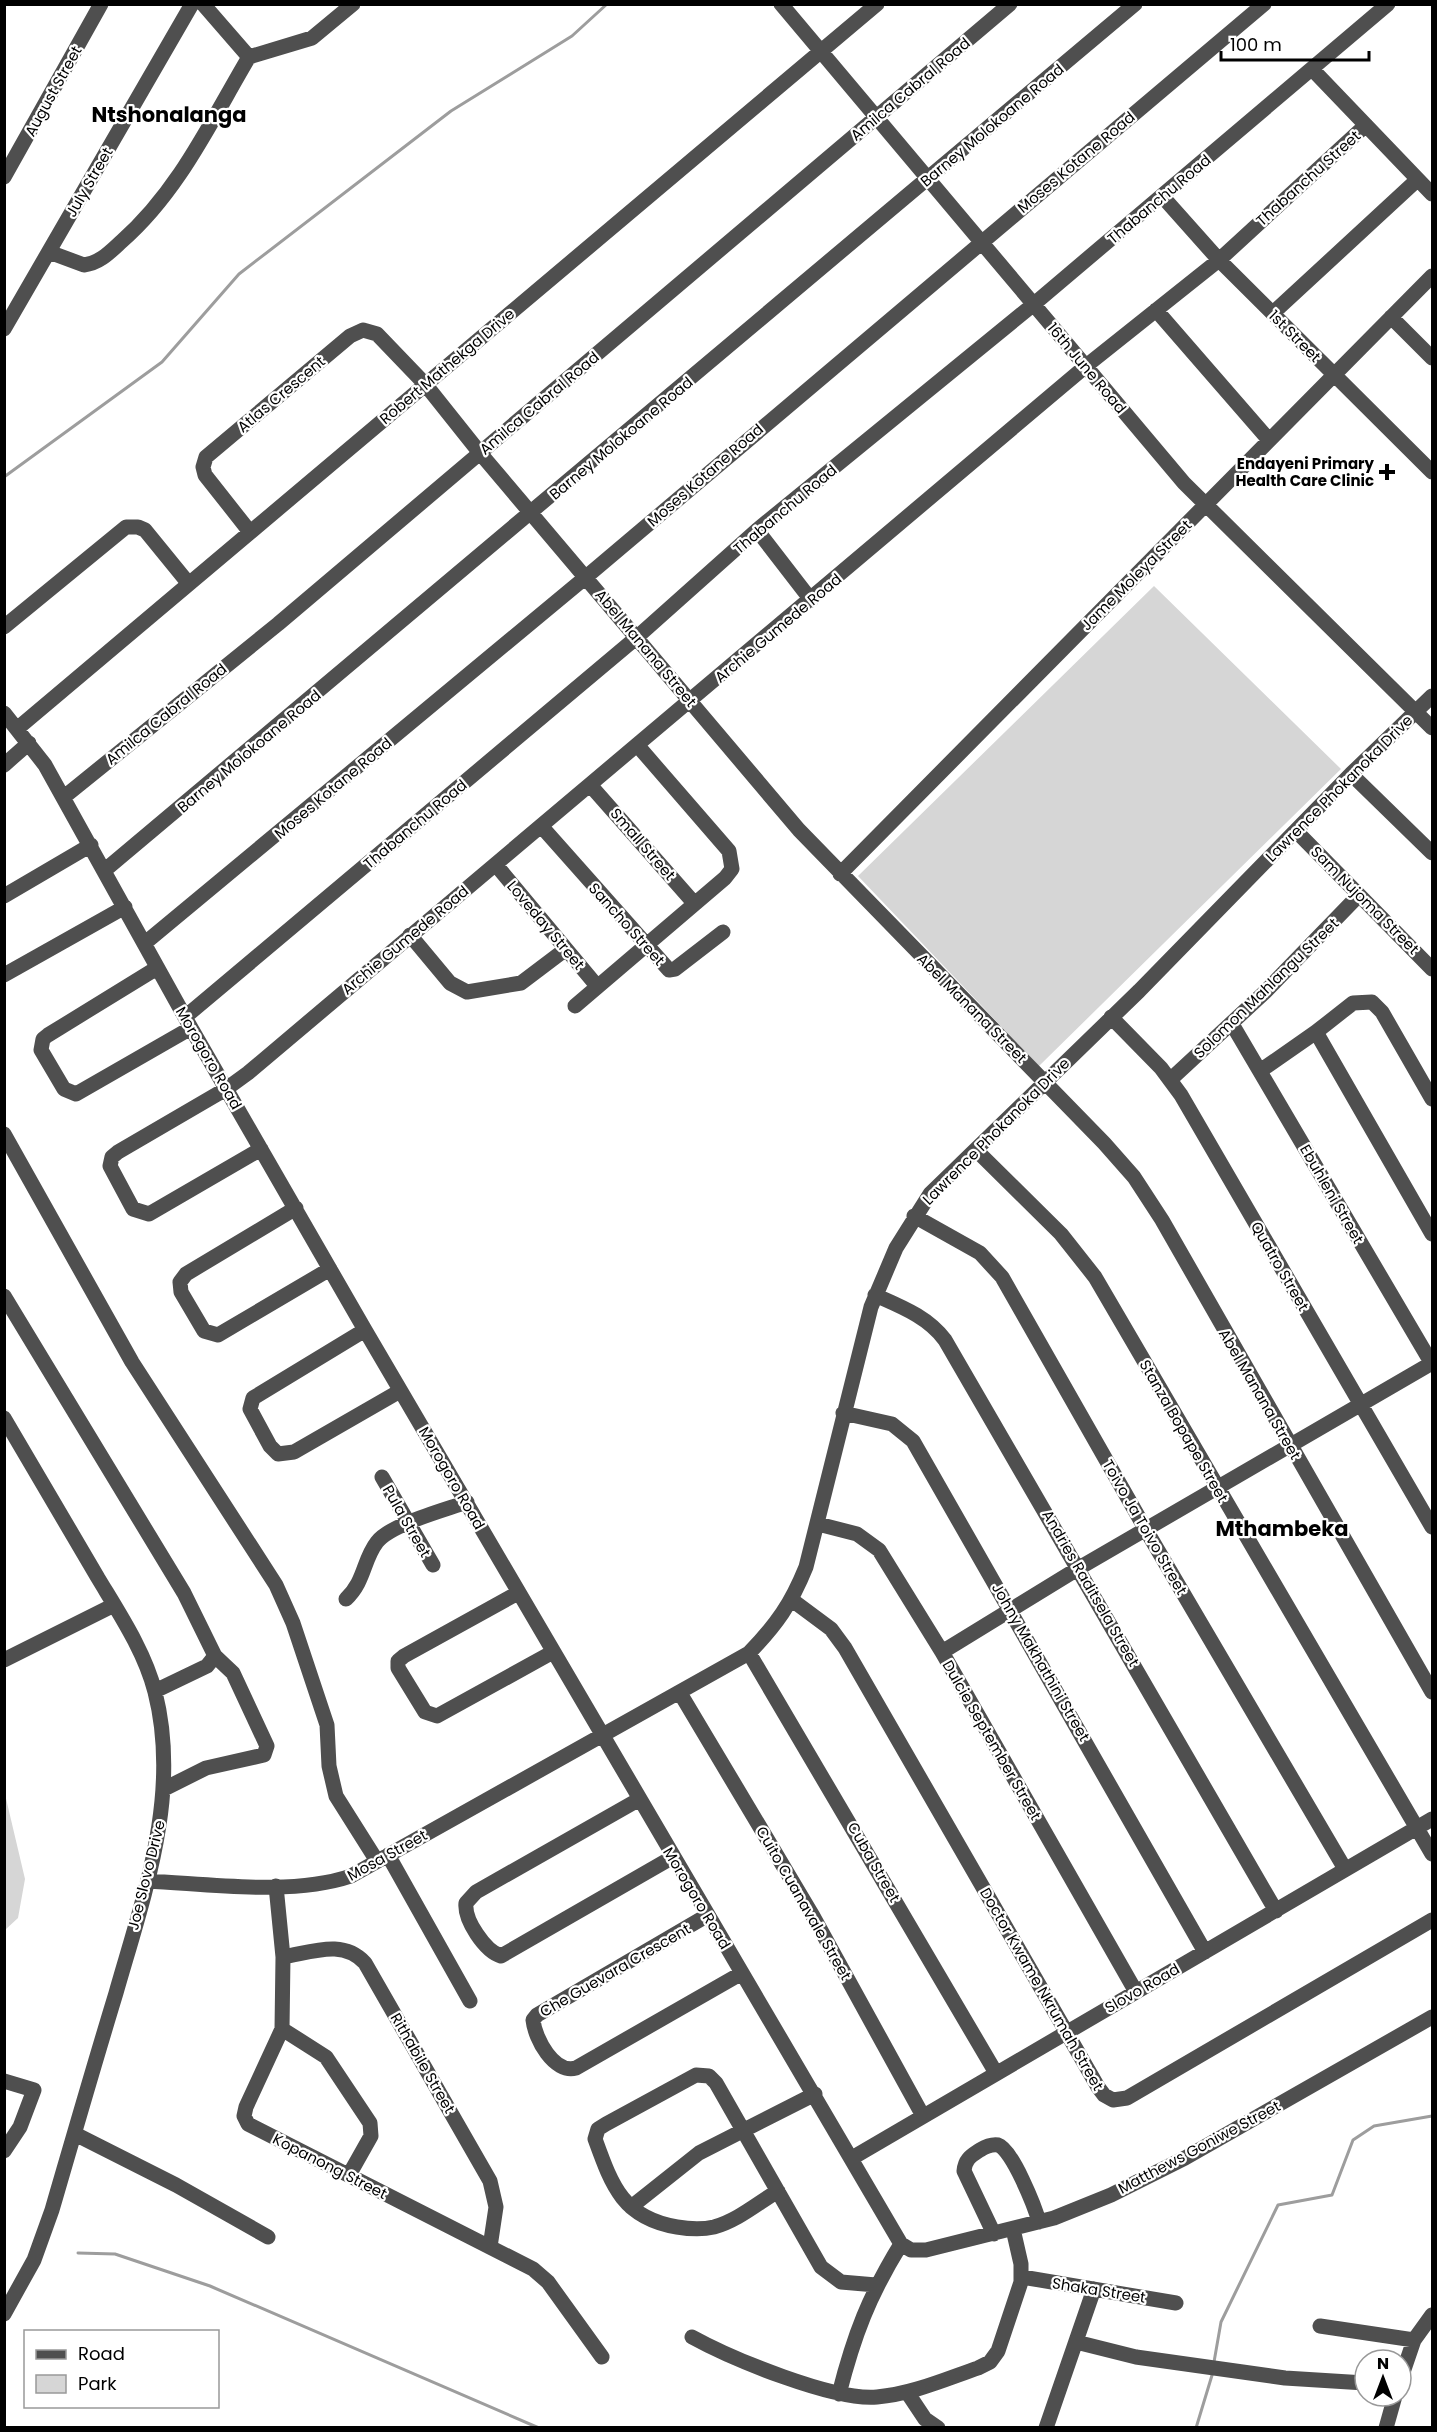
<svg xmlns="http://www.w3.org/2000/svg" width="1437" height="2432" viewBox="0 0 1437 2432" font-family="Poppins,sans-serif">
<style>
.green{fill:#d6d6d6}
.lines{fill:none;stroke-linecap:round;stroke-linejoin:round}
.stream{stroke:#9d9d9d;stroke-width:3}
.minor{stroke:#4f4f4f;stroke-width:15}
.poi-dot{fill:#000;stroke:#fff;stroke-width:2}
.labels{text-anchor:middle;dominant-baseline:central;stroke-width:4.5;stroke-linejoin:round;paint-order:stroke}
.street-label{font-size:15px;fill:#000;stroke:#fff}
.poi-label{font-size:15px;font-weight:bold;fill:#000;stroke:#fff;text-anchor:end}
.district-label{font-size:21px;font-weight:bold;fill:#000;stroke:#fff}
</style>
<rect width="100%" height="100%" fill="#fff"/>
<!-- green -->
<path class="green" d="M 1154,586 L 1341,769 L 1039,1066 L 858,876 Z
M 4,1790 L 25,1879 L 18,1918 L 5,1930 Z"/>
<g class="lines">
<!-- stream -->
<path class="stream" d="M 4,477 L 162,362 L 239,274 L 451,111 L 572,36 L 607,4
M 78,2253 L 115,2254 L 210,2286 L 539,2428
M 1214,2362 L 1221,2322 L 1278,2205 L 1332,2195 L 1353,2140 L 1374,2126 L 1432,2116
M 1196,2428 L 1213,2372"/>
<!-- minor -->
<path class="minor" d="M 203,4 L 249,57
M 781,4 L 1184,483 L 1432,728
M 1312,69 L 1432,194
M 4,177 L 101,4
M 1162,196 L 1219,260 L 1432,472
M 49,252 L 84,265 C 100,263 110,252 122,241 C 179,191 211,121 249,57 L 312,38 L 353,4
M 1156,310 L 1269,440
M 1273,313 L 1417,180
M 1391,317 L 1432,358
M 4,329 L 192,4
M 757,530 L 811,600
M 250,532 L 205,475 L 203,467 L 206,457 L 350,336 L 363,330 L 377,334 L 425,384 L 480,453 L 799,830 L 1104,1143 L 1134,1177 L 1162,1220 L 1432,1692
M 4,627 L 126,527 L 138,527 L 145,530 L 189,584
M 4,713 L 45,765 L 191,1028 L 365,1330 L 901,2244 L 911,2250 L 926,2250 L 1054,2218 L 1111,2195 L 1185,2158 L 1432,2017
M 18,728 L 877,4
M 4,765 L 29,743
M 1351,774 L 1432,853
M 591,786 L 694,903
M 64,797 L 278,624 L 1010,4
M 542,827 L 669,970 L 675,969 L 723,932
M 1296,831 L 1432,969
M 496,865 L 597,986
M 105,870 L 1135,4
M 840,874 L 1432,276
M 4,896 L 91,845
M 410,935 L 450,983 L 467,992 L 521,983 L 566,949
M 145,943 L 586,577 L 1264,4
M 157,968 L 48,1035 L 43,1039 L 41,1050 L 64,1089 L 76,1094 L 191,1028
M 4,975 L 125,907
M 575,1006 L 725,878 L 732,869 L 729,851 L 638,746
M 185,1017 L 636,638 L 757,530 L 1034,304 L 1388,4
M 1111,1017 L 1161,1068 L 1181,1095 L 1432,1527
M 1232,1024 L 1432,1364
M 1316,1032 L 1353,1003 L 1372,1002 L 1382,1012 L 1432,1099
M 1260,1071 L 1316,1032 L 1432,1234
M 1170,1080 L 1265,992 L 1359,895
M 4,1134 L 132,1362 L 276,1585 L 293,1623 L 327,1725 L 329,1766 L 336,1796 L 377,1861
M 261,1149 L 149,1214 L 133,1209 L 110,1166 L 112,1157 L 118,1152 L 226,1089 L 248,1073 L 1086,366 L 1219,260 L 1366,125
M 976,1150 L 1061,1234 L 1095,1277 L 1432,1854
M 296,1208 L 186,1274 L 180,1282 L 181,1292 L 204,1331 L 218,1335 L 330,1269
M 914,1216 L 980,1253 L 1002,1277 L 1146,1530 L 1345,1869
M 875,1295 C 902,1307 928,1317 945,1340 L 1276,1911
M 4,1296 L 184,1593 L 215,1656 L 233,1673 L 267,1746 L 264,1755 L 206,1768 L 164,1789
M 365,1330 L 253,1398 L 250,1409 L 270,1446 L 278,1454 L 294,1452 L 400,1391
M 843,1413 L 892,1424 L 913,1441 L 1205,1952
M 4,1418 C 36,1472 67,1525 98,1578 C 119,1613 145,1652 155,1692 C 181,1794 144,1895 116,1993 C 94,2065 73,2138 52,2210 L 34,2260 L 4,2314
M 382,1477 L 433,1565
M 818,1524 L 857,1534 L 879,1550 L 942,1652 L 1136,1992
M 518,1593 L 404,1656 L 398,1661 L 398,1668 L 425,1712 L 437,1716 L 553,1652
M 346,1599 C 365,1581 363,1560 377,1542 C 391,1524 445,1510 467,1502
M 792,1600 L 831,1629 L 845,1648 L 1098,2087 L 1104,2095 L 1113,2100 L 1127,2098 L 1432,1920
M 942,1652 L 1079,1568 L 1432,1363
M 749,1653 L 996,2073
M 4,1660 L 114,1605
M 155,1691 L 207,1666 L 215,1656
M 680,1693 L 813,1916 L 923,2116
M 638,1800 L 476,1892 L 466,1903 C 464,1920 485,1951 501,1956 L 673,1857
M 388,1855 L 470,2001
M 148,1881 C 210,1884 292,1896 351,1876 L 749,1653 C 777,1624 791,1604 806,1567 L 871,1307 L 896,1248 L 930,1194 L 1139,991 L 1351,774 L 1432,696
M 276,1886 L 283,1957 L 282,2029 L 246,2107 L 244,2116 L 248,2124 L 533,2269 L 548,2282 L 602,2357
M 708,1915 L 537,2015 L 533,2020 C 535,2039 554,2074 576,2068 L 742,1973
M 283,1957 C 313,1952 343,1939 365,1963 L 490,2181 L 496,2207 L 490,2247
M 282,2029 L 326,2057 L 370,2123 L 371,2136 L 349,2175
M 4,2081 L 34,2090 L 20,2127 L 4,2151
M 75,2134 L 176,2185 L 268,2237
M 852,2158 L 1432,1819
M 778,2191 C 758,2203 737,2221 714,2227 C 701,2230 689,2229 677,2227 C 623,2218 612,2186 595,2139 L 598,2129 L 606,2124 L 696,2075 L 709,2076 L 716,2083 L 821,2267 L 841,2282 L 876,2285
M 631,2207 L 699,2153 L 815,2094
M 994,2234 L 964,2171 C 965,2159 971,2156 980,2150 C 985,2147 992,2144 998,2145 C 1012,2149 1035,2207 1039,2222
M 1022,2277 L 1176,2303
M 1320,2326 L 1414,2340
M 692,2337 C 732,2359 834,2401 877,2397 C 912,2394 946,2379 978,2368 L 990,2362 L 998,2351 L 1021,2282 L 1021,2264 L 1013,2229
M 1076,2342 L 1136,2357 L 1285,2378 L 1365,2383
M 1401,2378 L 1414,2340 L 1432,2315
M 907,2392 L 925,2419 L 938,2428
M 839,2394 C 854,2335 869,2296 901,2244
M 1046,2428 L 1094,2289
M 1386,2428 L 1395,2396"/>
</g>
<!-- markers -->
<path class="poi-dot" d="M1384 463h6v6h6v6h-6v6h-6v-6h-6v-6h6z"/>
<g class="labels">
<!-- street labels -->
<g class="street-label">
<text transform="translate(910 89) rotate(-40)">Amilca Cabral Road</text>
<text transform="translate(53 91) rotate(-61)">August Street</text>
<text transform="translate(992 125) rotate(-40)">Barney Molokoane Road</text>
<text transform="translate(1076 162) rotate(-40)">Moses Kotane Road</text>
<text transform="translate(1308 178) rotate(-42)">Thabanchu Street</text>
<text transform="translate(89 182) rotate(-60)">July Street</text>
<text transform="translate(1159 199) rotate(-40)">Thabanchu Road</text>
<text transform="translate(1295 336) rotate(45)">1st Street</text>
<text transform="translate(447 366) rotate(-40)">Robert Mathekga Drive</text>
<text transform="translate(1087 368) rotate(50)">16th June Road</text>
<text transform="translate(281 394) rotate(-40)">Atlas Crescent</text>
<text transform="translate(539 403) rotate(-40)">Amilca Cabral Road</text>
<text transform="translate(621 438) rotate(-40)">Barney Molokoane Road</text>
<text transform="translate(705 475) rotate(-41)">Moses Kotane Road</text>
<text transform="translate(785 509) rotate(-40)">Thabanchu Road</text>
<text transform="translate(1136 575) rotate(-45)">Jame Moleya Street</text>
<text transform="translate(778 628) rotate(-40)">Archie Gumede Road</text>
<text transform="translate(646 648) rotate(50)">Abel Manana Street</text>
<text transform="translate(166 714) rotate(-39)">Amilca Cabral Road</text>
<text transform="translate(249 751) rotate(-40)">Barney Molokoane Road</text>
<text transform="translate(333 788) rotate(-40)">Moses Kotane Road</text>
<text transform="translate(1339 788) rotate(-45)">Lawrence Phokanoka Drive</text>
<text transform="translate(415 824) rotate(-40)">Thabanchu Road</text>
<text transform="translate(643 844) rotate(49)">Small Street</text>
<text transform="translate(1365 900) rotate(45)">Sam Nujoma Street</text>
<text transform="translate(627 924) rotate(48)">Sancho Street</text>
<text transform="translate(546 925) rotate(50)">Loveday Street</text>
<text transform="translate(405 940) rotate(-40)">Archie Gumede Road</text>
<text transform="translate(1266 988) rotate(-44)">Solomon Mahlangu Street</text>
<text transform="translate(972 1008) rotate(45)">Abel Manana Street</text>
<text transform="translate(209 1058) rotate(60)">Morogoro Road</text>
<text transform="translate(996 1131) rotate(-45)">Lawrence Phokanoka Drive</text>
<text transform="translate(1332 1194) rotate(60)">Ebuhleni Street</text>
<text transform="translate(1280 1266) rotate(60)">Quatro Street</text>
<text transform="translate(1260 1394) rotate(60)">Abel Manana Street</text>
<text transform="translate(1184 1431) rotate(60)">Stanza Bopape Street</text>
<text transform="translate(452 1478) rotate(60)">Morogoro Road</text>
<text transform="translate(407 1521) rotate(60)">Pula Street</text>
<text transform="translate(1145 1527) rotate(60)">Toivo Ja Toivo Street</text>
<text transform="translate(1091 1588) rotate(60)">Andries Raditsela Street</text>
<text transform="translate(1041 1662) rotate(60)">Johny Makhathini Street</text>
<text transform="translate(992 1740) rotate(60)">Dulcie September Street</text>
<text transform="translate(387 1855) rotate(-29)">Mosa Street</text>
<text transform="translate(874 1862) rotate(60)">Cuba Street</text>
<text transform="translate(146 1875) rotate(-76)">Joe Slovo Drive</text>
<text transform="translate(697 1898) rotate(59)">Morogoro Road</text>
<text transform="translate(804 1903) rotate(60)">Cuito Cuanavale Street</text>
<text transform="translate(615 1970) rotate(-30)">Che Guevara Crescent</text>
<text transform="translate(1142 1988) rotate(-30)">Slovo Road</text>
<text transform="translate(1042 1989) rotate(60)">Doctor Kwame Nkrumah Street</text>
<text transform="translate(423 2063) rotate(60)">Rithabile Street</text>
<text transform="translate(1199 2147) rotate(-28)">Matthews Goniwe Street</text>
<text transform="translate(330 2166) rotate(27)">Kopanong Street</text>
<text transform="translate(1099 2290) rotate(9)">Shaka Street</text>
</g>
<!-- poi labels -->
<g class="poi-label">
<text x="1374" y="463">Endayeni Primary<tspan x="1374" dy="17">Health Care Clinic</tspan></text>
</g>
<!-- district labels -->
<g class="district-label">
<text x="169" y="114">Ntshonalanga</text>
<text x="1282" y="1528">Mthambeka</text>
</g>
</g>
<!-- border -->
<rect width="1437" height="2432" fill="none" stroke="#000000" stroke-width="12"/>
<!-- legend -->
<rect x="24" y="2330" width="195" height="78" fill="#ffffff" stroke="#999999" stroke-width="1.5"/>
<rect x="36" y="2350" width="30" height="9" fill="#4f4f4f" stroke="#999999" stroke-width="1.5"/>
<text x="78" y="2360" font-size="18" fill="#000000">Road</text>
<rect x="36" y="2375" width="30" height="18" fill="#d6d6d6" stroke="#999999" stroke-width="1.5"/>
<text x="78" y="2390" font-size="18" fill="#000000">Park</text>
<!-- north arrow -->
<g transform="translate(1383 2378)"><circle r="28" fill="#ffffff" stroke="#999999" stroke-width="1.5"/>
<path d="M0-4.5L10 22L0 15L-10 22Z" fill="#000000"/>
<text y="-9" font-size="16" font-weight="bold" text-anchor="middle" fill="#000000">N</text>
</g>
<!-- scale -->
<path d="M1221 51v9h148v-9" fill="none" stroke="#000000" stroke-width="3"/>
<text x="1230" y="51" font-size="18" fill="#000000" stroke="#ffffff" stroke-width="4.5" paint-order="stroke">100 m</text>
</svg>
